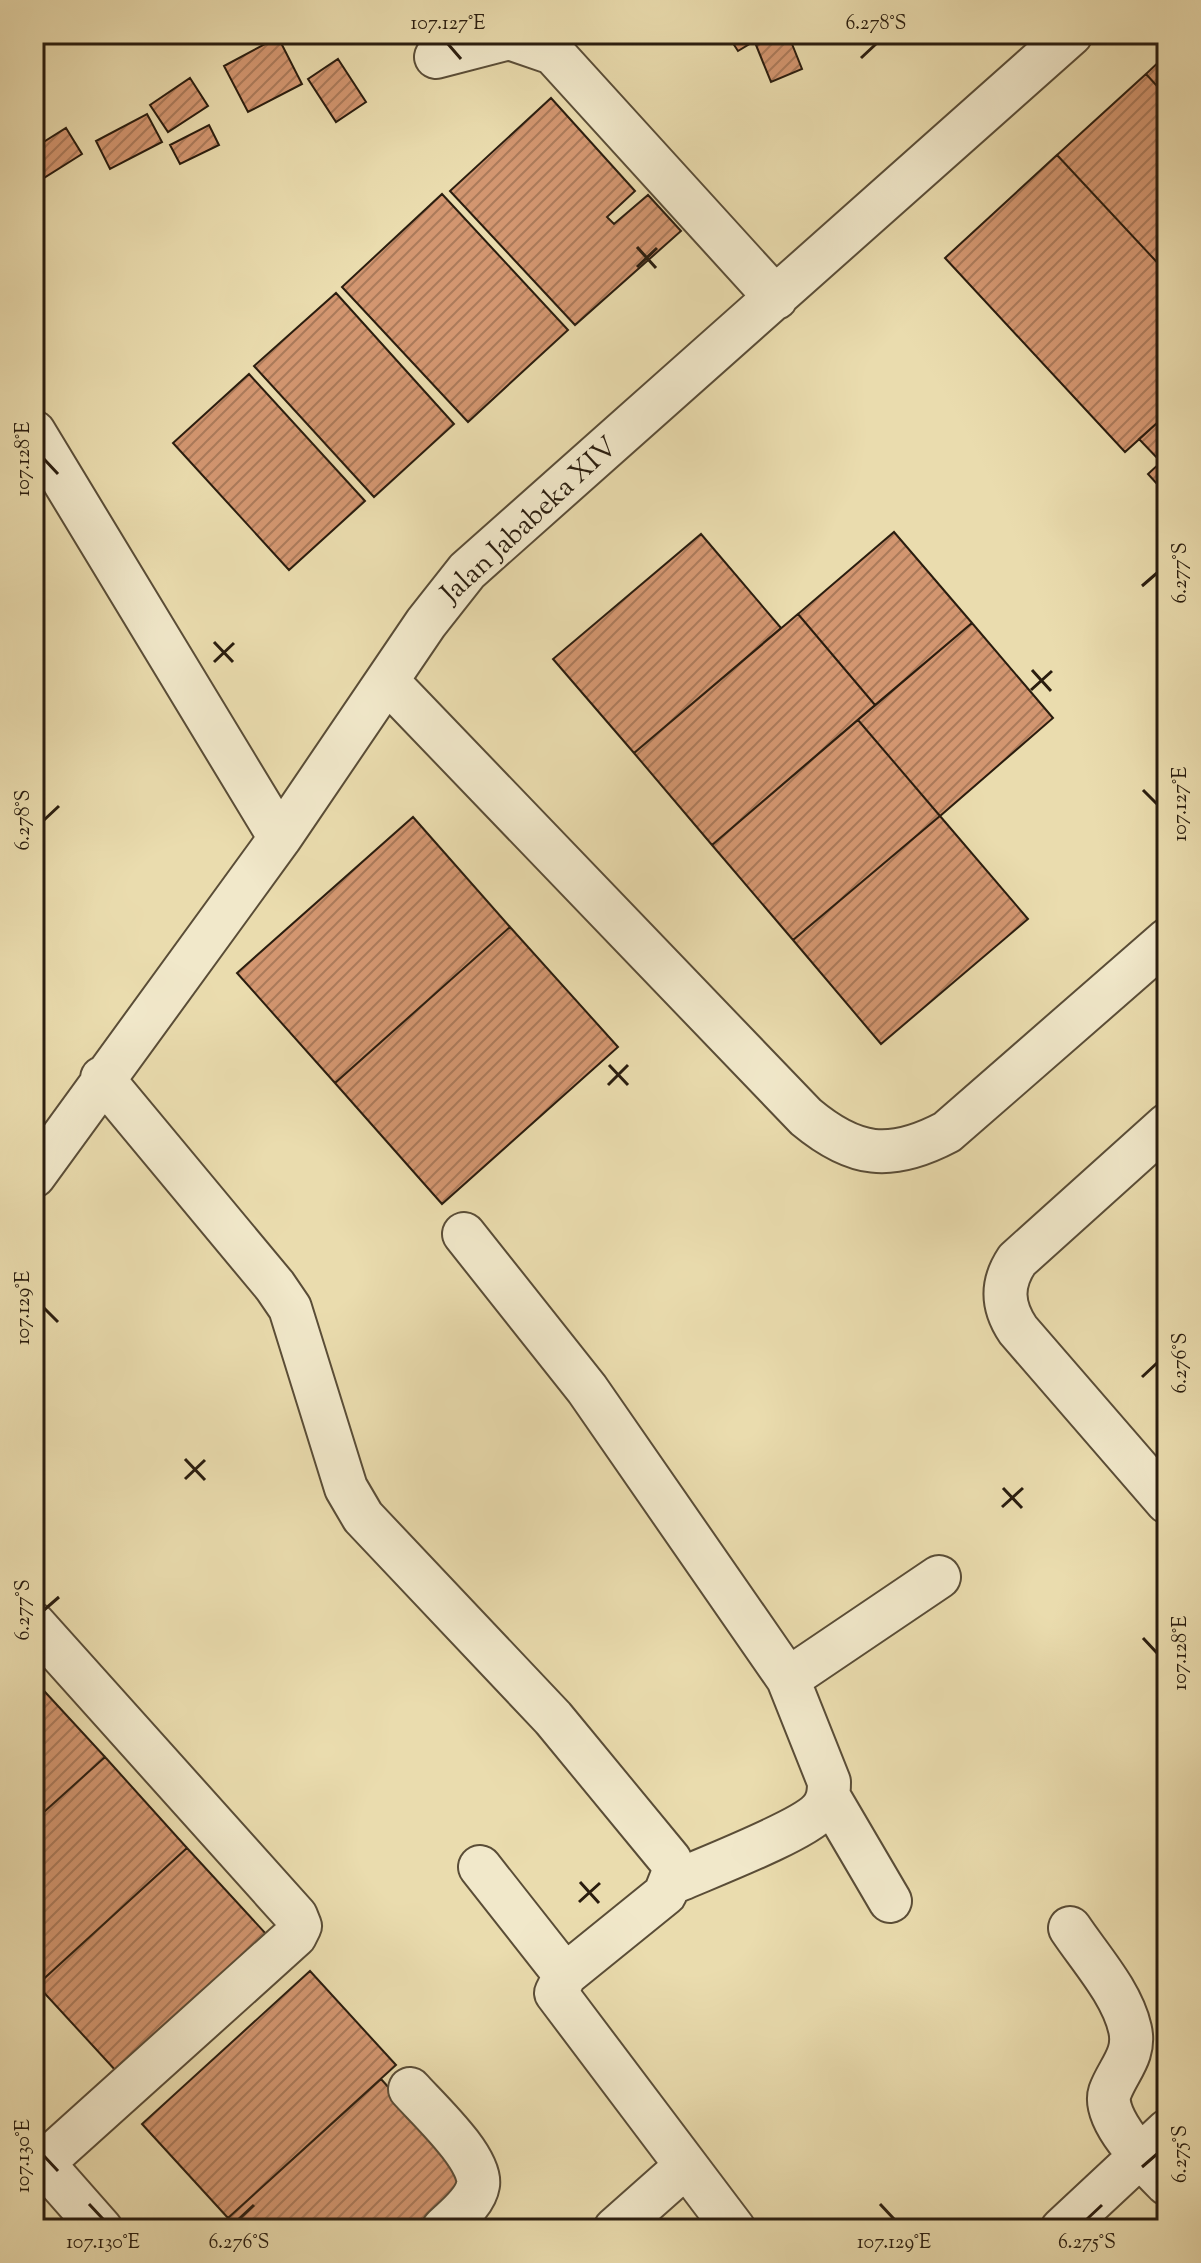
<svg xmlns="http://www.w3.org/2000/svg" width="1201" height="2263" viewBox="0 0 1201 2263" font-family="'Sorts Mill Goudy',serif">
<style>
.building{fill:url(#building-hatch);stroke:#2a1d0f;stroke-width:2}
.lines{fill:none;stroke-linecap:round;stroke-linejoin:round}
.minor-casing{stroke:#5a4d37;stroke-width:46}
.minor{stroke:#f1e8ca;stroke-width:42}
.ticks{fill:none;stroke:#2a1d0f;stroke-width:3}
.labels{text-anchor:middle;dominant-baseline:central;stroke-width:6;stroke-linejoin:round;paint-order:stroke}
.street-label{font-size:28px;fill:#2a1d0f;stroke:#f1e8ca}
.neatline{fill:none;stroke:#2a1d0f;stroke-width:3}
.ticks-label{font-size:20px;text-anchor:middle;fill:#2a1d0f}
</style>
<defs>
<pattern id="building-hatch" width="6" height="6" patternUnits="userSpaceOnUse" patternTransform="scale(2)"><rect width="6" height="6" fill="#d39670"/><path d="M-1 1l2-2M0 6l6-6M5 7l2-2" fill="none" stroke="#ab7a5a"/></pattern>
</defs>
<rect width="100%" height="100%" fill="#eadcae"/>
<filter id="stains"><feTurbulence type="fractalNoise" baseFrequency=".0025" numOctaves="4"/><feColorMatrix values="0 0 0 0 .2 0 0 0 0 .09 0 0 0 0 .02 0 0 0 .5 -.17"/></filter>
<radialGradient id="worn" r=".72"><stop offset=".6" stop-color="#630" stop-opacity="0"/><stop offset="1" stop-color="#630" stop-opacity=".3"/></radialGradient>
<!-- building -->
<path class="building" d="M 727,34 L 766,34 L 738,51 Z
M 788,34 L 802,69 L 771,82 L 756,45 Z
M 278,37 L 302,84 L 248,112 L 224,66 Z
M 1167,54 L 1167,97 L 1146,74 Z
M 338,59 L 366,102 L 336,122 L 308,79 Z
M 1146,74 L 1167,97 L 1167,273 L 1057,155 Z
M 190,78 L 208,106 L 168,132 L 150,105 Z
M 551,98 L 635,191 L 607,217 L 614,224 L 648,195 L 681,231 L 575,325 L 450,191 Z
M 147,114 L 162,142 L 110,169 L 96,141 Z
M 209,125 L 219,145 L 180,164 L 170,145 Z
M 66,128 L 82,154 L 39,181 L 34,173 L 34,148 Z
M 1057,155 L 1167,273 L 1167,414 L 1125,452 L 945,258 Z
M 442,194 L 568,330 L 468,422 L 342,287 Z
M 336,293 L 454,424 L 374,497 L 254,366 Z
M 249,374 L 365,501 L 289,570 L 173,443 Z
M 1167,414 L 1167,495 L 1148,474 L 1161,462 L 1139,439 Z
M 894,532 L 972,623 L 875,705 L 798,614 Z
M 701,534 L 781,628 L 634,753 L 553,659 Z
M 798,614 L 875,705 L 712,845 L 634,753 Z
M 972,623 L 1053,718 L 940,816 L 858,720 Z
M 858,720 L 940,816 L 793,940 L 712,845 Z
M 940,816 L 1028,919 L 881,1044 L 793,940 Z
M 413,817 L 510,927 L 335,1083 L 237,973 Z
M 510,927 L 618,1047 L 442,1204 L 335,1083 Z
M 34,1680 L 105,1757 L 34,1821 Z
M 105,1757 L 187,1848 L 37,1985 L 34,1981 L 34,1821 Z
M 187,1848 L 278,1947 L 128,2084 L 37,1985 Z
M 310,1971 L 396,2065 L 228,2218 L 142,2124 Z
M 381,2079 L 470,2178 L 414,2229 L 238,2229 L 228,2218 Z"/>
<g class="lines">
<defs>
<path id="minor" d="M 436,57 L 509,38 L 553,53 L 776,298
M 34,432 L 280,838
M 388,682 L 806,1117 C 854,1157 890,1162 947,1132 L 1167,940
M 102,1078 L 275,1286 L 290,1308 L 346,1488 L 363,1517 L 553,1718 L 670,1860 L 674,1871 L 665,1894 L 565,1975 L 556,1993 L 734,2229
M 1167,1125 L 1017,1260 C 1001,1284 1002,1306 1018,1330 L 1167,1502
M 34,1176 L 280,838 L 426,623 L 467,571 L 1071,34
M 464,1234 L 587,1389 L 788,1679 L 829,1782 C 829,1793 828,1802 820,1811 C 801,1832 703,1869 672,1883
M 34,1624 L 296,1916 L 300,1926 L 295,1936 L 43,2163
M 788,1679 L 939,1577
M 829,1797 L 890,1901
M 480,1867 L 565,1975
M 1070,1928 C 1090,1958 1122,1993 1130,2029 C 1136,2055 1118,2070 1110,2092 C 1101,2119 1149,2166 1167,2184
M 410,2089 C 427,2108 483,2160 478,2185 C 475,2203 455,2217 443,2229
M 34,2153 L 101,2229
M 615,2229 L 686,2166
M 1062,2229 L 1167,2131"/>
</defs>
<!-- minor casing -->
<use href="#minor" class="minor-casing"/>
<!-- minor -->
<use href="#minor" class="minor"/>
</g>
<!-- ticks -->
<path class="ticks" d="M 448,44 L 461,59M 861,58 L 876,44M 637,247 L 656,268M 637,267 L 657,248M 44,459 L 58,474M 1142,586 L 1157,573M 214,642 L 233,662M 214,662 L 234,643M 1032,670 L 1051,691M 1031,690 L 1052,671M 1143,790 L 1157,804M 44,820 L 59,806M 609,1065 L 628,1085M 608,1085 L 628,1065M 44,1308 L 58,1322M 1142,1377 L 1157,1363M 185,1459 L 205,1480M 185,1479 L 205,1460M 1003,1488 L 1022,1508M 1002,1507 L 1023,1488M 44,1610 L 59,1597M 1143,1638 L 1157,1653M 580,1882 L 599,1903M 579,1902 L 600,1883M 44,2156 L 58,2171M 1142,2167 L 1157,2154M 89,2204 L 103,2219M 880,2204 L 894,2219M 239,2219 L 254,2205M 1087,2219 L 1102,2205"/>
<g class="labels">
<!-- street labels -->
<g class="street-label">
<text transform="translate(530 521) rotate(-43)">Jalan Jababeka XIV</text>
</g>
</g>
<!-- margin -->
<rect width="1201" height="2263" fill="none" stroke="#eadcae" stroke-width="88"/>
<rect x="44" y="44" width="1113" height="2175" class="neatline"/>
<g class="ticks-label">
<text x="448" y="29">107.127°E</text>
<text x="876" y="29">6.278°S</text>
<text transform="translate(22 459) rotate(-90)" y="7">107.128°E</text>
<text transform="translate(1179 573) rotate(-90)" y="7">6.277°S</text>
<text transform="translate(1179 804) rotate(-90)" y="7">107.127°E</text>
<text transform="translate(22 820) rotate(-90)" y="7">6.278°S</text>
<text transform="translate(22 1308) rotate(-90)" y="7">107.129°E</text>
<text transform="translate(1179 1363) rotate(-90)" y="7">6.276°S</text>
<text transform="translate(22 1610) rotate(-90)" y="7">6.277°S</text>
<text transform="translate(1179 1653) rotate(-90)" y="7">107.128°E</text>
<text transform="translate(1179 2154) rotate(-90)" y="7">6.275°S</text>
<text transform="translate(22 2156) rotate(-90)" y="7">107.130°E</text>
<text x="103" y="2248">107.130°E</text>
<text x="239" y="2248">6.276°S</text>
<text x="894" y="2248">107.129°E</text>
<text x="1087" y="2248">6.275°S</text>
</g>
<rect width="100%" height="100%" filter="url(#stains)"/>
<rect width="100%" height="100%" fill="url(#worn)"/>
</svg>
